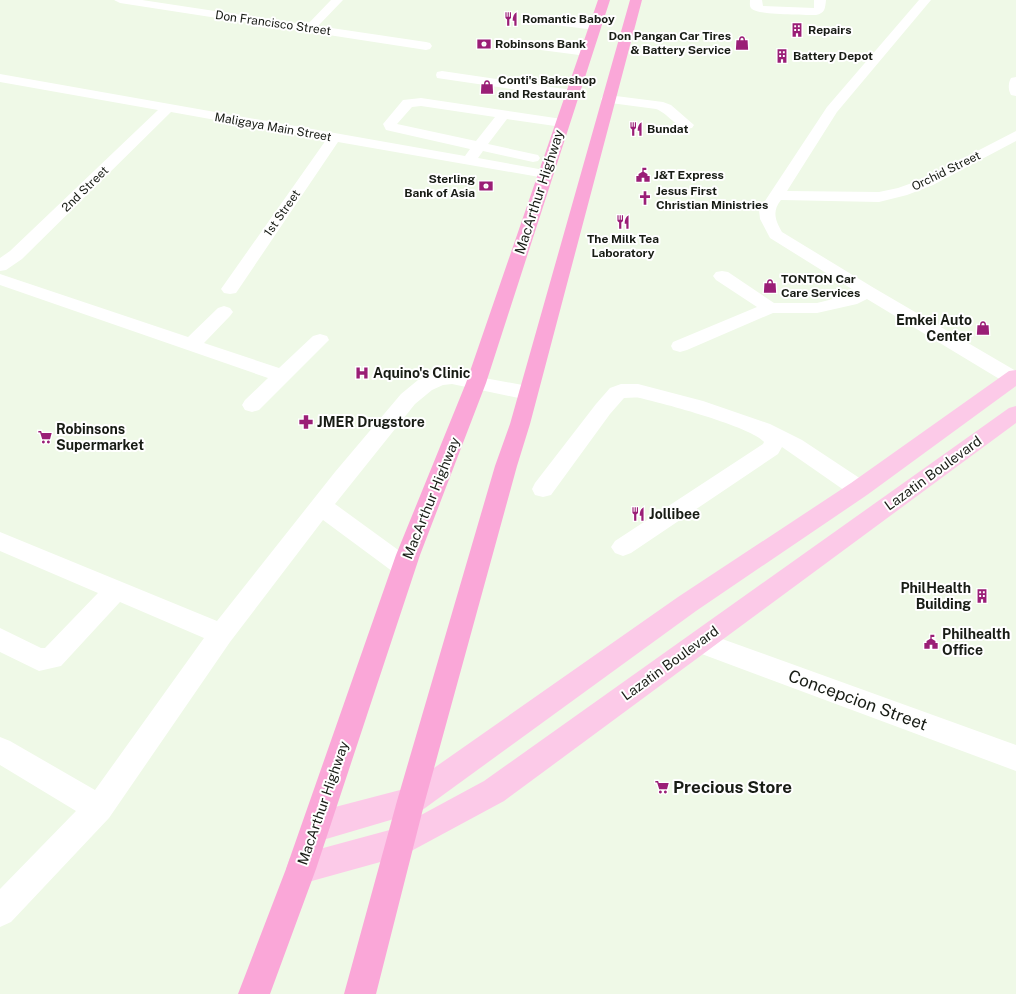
<svg xmlns="http://www.w3.org/2000/svg" width="1016" height="994" viewBox="0 0 1016 994" font-family="'Public Sans',sans-serif">
<style>
.lines{fill:none;stroke-linecap:round;stroke-linejoin:round}
.minor{fill:#fff;fill-rule:evenodd}
.major{fill:#fccae8;fill-rule:evenodd}
.highway{fill:#faa7d8;fill-rule:evenodd}
.labels{text-anchor:middle;dominant-baseline:central;stroke-width:4;stroke-linejoin:round;paint-order:stroke}
.far-poi-label{font-size:12px;font-weight:bold;fill:#181c15;stroke:#fff;text-anchor:start}
.far-street-label{font-size:12px;fill:#181c15;stroke:#fff}
.street-label{font-size:14px;fill:#181c15;stroke:#fff}
.poi-label{font-size:14px;font-weight:bold;fill:#181c15;stroke:#fff;text-anchor:start}
.near-street-label{font-size:17px;fill:#181c15;stroke:#fff}
.near-poi-label{font-size:17px;font-weight:bold;fill:#181c15;stroke:#fff;text-anchor:start}
</style>
<rect width="100%" height="100%" fill="#eff9e7"/>
<g class="lines">
<!-- minor -->
<path class="minor" d="M 114,0 L 142,0 L 307,25 L 331,0 L 343,0 L 318,26 L 426,42 L 430,43 L 432,46 L 430,49 L 426,50 L 120,3 Z
M 750,0 L 762,0 L 763,6 L 814,8 L 814,0 L 826,0 C 825,9 825,13 816,15 C 805,15 758,15 752,9 C 749,7 750,3 750,0 Z
M 919,0 L 931,0 L 837,112 L 787,191 L 879,192 L 898,188 L 923,179 L 1016,131 L 1016,141 L 933,185 L 907,195 L 879,202 L 781,200 C 772,211 775,220 782,232 L 874,288 L 1016,371 L 1016,384 L 1006,383 L 867,299 L 857,304 L 817,313 L 773,313 L 687,350 L 680,352 L 673,350 L 671,346 L 673,342 L 757,307 L 716,280 L 713,276 L 716,272 L 722,271 L 728,272 L 774,303 L 817,303 L 845,296 L 855,291 L 770,238 L 760,219 L 759,210 L 827,107 Z
M 535,17 L 596,22 L 600,24 L 602,26 L 600,28 L 596,30 L 531,22 L 529,20 L 531,18 Z
M 514,39 L 587,48 L 591,49 L 593,52 L 591,55 L 587,56 L 510,46 L 508,43 L 510,40 Z
M 442,71 L 572,90 L 577,91 L 579,94 L 577,97 L 572,98 L 437,78 L 436,75 L 437,72 Z
M 0,74 L 465,156 L 470,149 L 386,130 L 383,124 L 403,100 L 421,98 L 562,119 L 567,120 L 569,123 L 567,126 L 562,127 L 507,119 L 488,144 L 538,155 L 540,158 L 538,161 L 533,162 L 483,151 L 478,158 L 550,171 L 552,174 L 550,177 L 545,178 L 338,142 L 236,293 L 230,294 L 224,293 L 221,289 L 326,140 L 171,112 L 22,259 L 6,270 L 0,271 L 0,258 L 10,251 L 158,110 L 0,82 ZM 421,106 L 495,117 L 476,141 L 397,124 L 412,107 Z
M 1016,77 L 1016,96 L 1011,95 C 1008,90 1008,83 1011,78 Z
M 608,95 L 663,102 L 671,105 L 694,125 L 692,128 C 678,131 668,113 656,109 L 603,102 L 601,99 L 603,96 Z
M 0,274 L 188,337 L 218,308 L 224,306 L 230,308 L 233,312 L 230,316 L 204,343 L 279,368 L 313,336 L 320,334 L 327,336 L 329,340 L 259,410 L 252,412 L 245,410 L 242,405 L 245,400 L 268,378 L 0,285 Z
M 452,372 L 528,386 L 535,388 L 538,393 L 535,398 L 528,400 L 452,384 L 443,385 L 432,390 L 415,404 L 335,504 L 412,560 L 416,567 L 412,574 L 404,577 L 396,574 L 323,520 L 230,642 L 109,818 L 11,922 L 0,927 L 0,889 L 76,811 L 0,765 L 0,737 L 10,741 L 95,790 L 204,638 L 120,602 L 61,666 L 39,671 L 0,652 L 0,628 L 41,648 L 45,648 L 98,593 L 0,551 L 0,532 L 217,621 L 335,472 L 401,394 L 418,380 L 441,373 Z
M 621,384 L 638,384 L 703,401 L 770,424 L 802,440 L 867,483 L 870,489 L 867,495 L 859,497 L 851,495 L 782,447 L 778,454 L 631,553 L 623,556 L 615,553 L 611,547 L 615,541 L 763,444 L 764,442 C 752,427 662,403 640,398 C 635,397 629,398 624,398 L 610,414 L 551,495 L 543,497 L 535,495 L 532,489 L 535,483 L 596,404 L 610,388 Z
M 700,631 L 1016,745 L 1016,771 L 691,650 L 687,642 L 691,634 Z"/>
<!-- major -->
<path class="major" d="M 1016,370 L 1016,386 L 867,495 L 696,611 L 421,811 L 316,842 L 306,837 L 301,827 L 306,817 L 316,812 L 404,789 L 678,597 L 851,483 L 1009,371 Z
M 1016,406 L 1016,423 L 504,801 L 402,856 L 301,884 L 290,880 L 286,869 L 290,858 L 301,854 L 397,828 L 484,781 L 1009,408 Z"/>
<!-- highway -->
<path class="highway" d="M 598,0 L 610,0 L 486,383 L 420,555 L 316,869 L 270,994 L 238,994 L 286,869 L 396,555 L 466,383 Z
M 630,0 L 642,0 L 530,424 L 517,466 L 425,801 L 376,994 L 344,994 L 397,801 L 495,466 L 510,424 Z"/>
</g>
<!-- icons -->
<defs>
<symbol id="restaurant-bare" viewBox="-9 -9 18 18"><path d="M-5-6h1v4h1v-4h1v4h1v-4h1v5L-1.5 .5V6h-2V.5L-5-1ZM5-6V6H3V1.5H1.5Q1.5-4 5-6Z" fill="#9a1e76" stroke="#fff" stroke-width="2.5" paint-order="stroke"/></symbol>
<symbol id="building-bare" viewBox="-9 -9 18 18"><path d="M-4-6H4V6H1V3H-1V6H-4ZM-2.5-4.3h1.7v1.8h-1.7ZM.8-4.3h1.7v1.8H.8ZM-2.5-1h1.7V.8h-1.7ZM.8-1h1.7V.8H.8Z" fill="#9a1e76" stroke="#fff" stroke-width="2.5" paint-order="stroke"/></symbol>
<symbol id="shop-bare" viewBox="-9 -9 18 18"><path d="M-5-2.5h2.3a2.7 3.5 0 0 1 5.4 0H5L5.5 6h-11ZM-1.5-2.5h3a1.5 2.3 0 0 0-3 0Z" fill="#9a1e76" stroke="#fff" stroke-width="2.5" paint-order="stroke"/></symbol>
<symbol id="bank-bare" viewBox="-9 -9 18 18"><path d="M-6-4H6V4H-6ZM0-2.3a2.3 2.3 0 1 0 0 4.6a2.3 2.3 0 1 0 0-4.6Z" fill="#9a1e76" stroke="#fff" stroke-width="2.5" paint-order="stroke"/></symbol>
<symbol id="civic-bare" viewBox="-9 -9 18 18"><path d="M-.6-6.5H3V-4.5H.6V-3L4-1V1h2V6H-6V1h2V-1L-.6-3ZM-1.2 2.5V6h2.4V2.5Z" fill="#9a1e76" stroke="#fff" stroke-width="2.5" paint-order="stroke"/></symbol>
<symbol id="church-bare" viewBox="-9 -9 18 18"><path d="M-1.2-6h2.4v3.5h3.3v2.4h-3.3V6h-2.4V-.1h-3.3v-2.4h3.3Z" fill="#9a1e76" stroke="#fff" stroke-width="2.5" paint-order="stroke"/></symbol>
<symbol id="hospital-bare" viewBox="-9 -9 18 18"><path d="M-5-5h3v3.5h4V-5h3V5h-3V1.5h-4V5h-3Z" fill="#9a1e76" stroke="#fff" stroke-width="2.5" paint-order="stroke"/></symbol>
<symbol id="pharmacy-bare" viewBox="-9 -9 18 18"><path d="M-2-6h4v4h4v4h-4v4h-4v-4h-4v-4h4Z" fill="#9a1e76" stroke="#fff" stroke-width="2.5" paint-order="stroke"/></symbol>
<symbol id="supermarket-bare" viewBox="-9 -9 18 18"><path d="M-6-5.5h2.5l.6 2H6L4.5 2H-2.5L-4.4-4H-6ZM-1.5 3.2a1.3 1.3 0 1 0 .1 0ZM3 3.2a1.3 1.3 0 1 0 .1 0Z" fill="#9a1e76" stroke="#fff" stroke-width="2.5" paint-order="stroke"/></symbol>
</defs>
<g fill-rule="evenodd">
<use href="#restaurant-bare" x="501" y="9" width="20" height="20"/>
<use href="#building-bare" x="787" y="20" width="20" height="20"/>
<use href="#shop-bare" x="732" y="33" width="20" height="20"/>
<use href="#bank-bare" x="474" y="34" width="20" height="20"/>
<use href="#building-bare" x="772" y="46" width="20" height="20"/>
<use href="#shop-bare" x="477" y="77" width="20" height="20"/>
<use href="#restaurant-bare" x="626" y="119" width="20" height="20"/>
<use href="#civic-bare" x="633" y="165" width="20" height="20"/>
<use href="#bank-bare" x="476" y="176" width="20" height="20"/>
<use href="#church-bare" x="635" y="188" width="20" height="20"/>
<use href="#restaurant-bare" x="613" y="212" width="20" height="20"/>
<use href="#shop-bare" x="760" y="276" width="20" height="20"/>
<use href="#shop-bare" x="973" y="318" width="20" height="20"/>
<use href="#hospital-bare" x="352" y="363" width="20" height="20"/>
<use href="#pharmacy-bare" x="296" y="412" width="20" height="20"/>
<use href="#supermarket-bare" x="35" y="427" width="20" height="20"/>
<use href="#restaurant-bare" x="628" y="504" width="20" height="20"/>
<use href="#building-bare" x="972" y="586" width="20" height="20"/>
<use href="#civic-bare" x="921" y="632" width="20" height="20"/>
<use href="#supermarket-bare" x="652" y="777" width="20" height="20"/>
</g>
<g class="labels">
<!-- far-poi labels -->
<g class="far-poi-label">
<text x="522" y="19">Romantic Baboy</text>
<text x="808" y="30">Repairs</text>
<text x="731" y="36" text-anchor="end">Don Pangan Car Tires<tspan x="731" dy="14">&amp; Battery Service</tspan></text>
<text x="495" y="44">Robinsons Bank</text>
<text x="793" y="56">Battery Depot</text>
<text x="498" y="80">Conti's Bakeshop<tspan x="498" dy="14">and Restaurant</tspan></text>
<text x="647" y="129">Bundat</text>
<text x="654" y="175">J&amp;T Express</text>
<text x="475" y="179" text-anchor="end">Sterling<tspan x="475" dy="14">Bank of Asia</tspan></text>
<text x="656" y="191">Jesus First<tspan x="656" dy="14">Christian Ministries</tspan></text>
<text x="623" y="239" text-anchor="middle">The Milk Tea<tspan x="623" dy="14">Laboratory</tspan></text>
<text x="781" y="279">TONTON Car<tspan x="781" dy="14">Care Services</tspan></text>
</g>
<!-- far-street labels -->
<g class="far-street-label">
<text transform="translate(273 23) rotate(8)">Don Francisco Street</text>
<text transform="translate(273 127) rotate(10)">Maligaya Main Street</text>
<text transform="translate(946 171) rotate(-26)">Orchid Street</text>
<text transform="translate(85 189) rotate(-44)">2nd Street</text>
<text transform="translate(282 213) rotate(-55)">1st Street</text>
</g>
<!-- street labels -->
<g class="street-label">
<text transform="translate(539 192) rotate(-72)">MacArthur Highway</text>
<text transform="translate(933 473) rotate(-36)">Lazatin Boulevard</text>
<text transform="translate(431 498) rotate(-68)">MacArthur Highway</text>
<text transform="translate(670 663) rotate(-36)">Lazatin Boulevard</text>
<text transform="translate(323 803) rotate(-71)">MacArthur Highway</text>
</g>
<!-- poi labels -->
<g class="poi-label">
<text x="972" y="320" text-anchor="end">Emkei Auto<tspan x="972" dy="16">Center</tspan></text>
<text x="373" y="373">Aquino's Clinic</text>
<text x="317" y="422">JMER Drugstore</text>
<text x="56" y="429">Robinsons<tspan x="56" dy="16">Supermarket</tspan></text>
<text x="649" y="514">Jollibee</text>
<text x="971" y="588" text-anchor="end">PhilHealth<tspan x="971" dy="16">Building</tspan></text>
<text x="942" y="634">Philhealth<tspan x="942" dy="16">Office</tspan></text>
</g>
<!-- near-street labels -->
<g class="near-street-label">
<text transform="translate(858 700) rotate(20)">Concepcion Street</text>
</g>
<!-- near-poi labels -->
<g class="near-poi-label">
<text x="673" y="787">Precious Store</text>
</g>
</g>
</svg>
